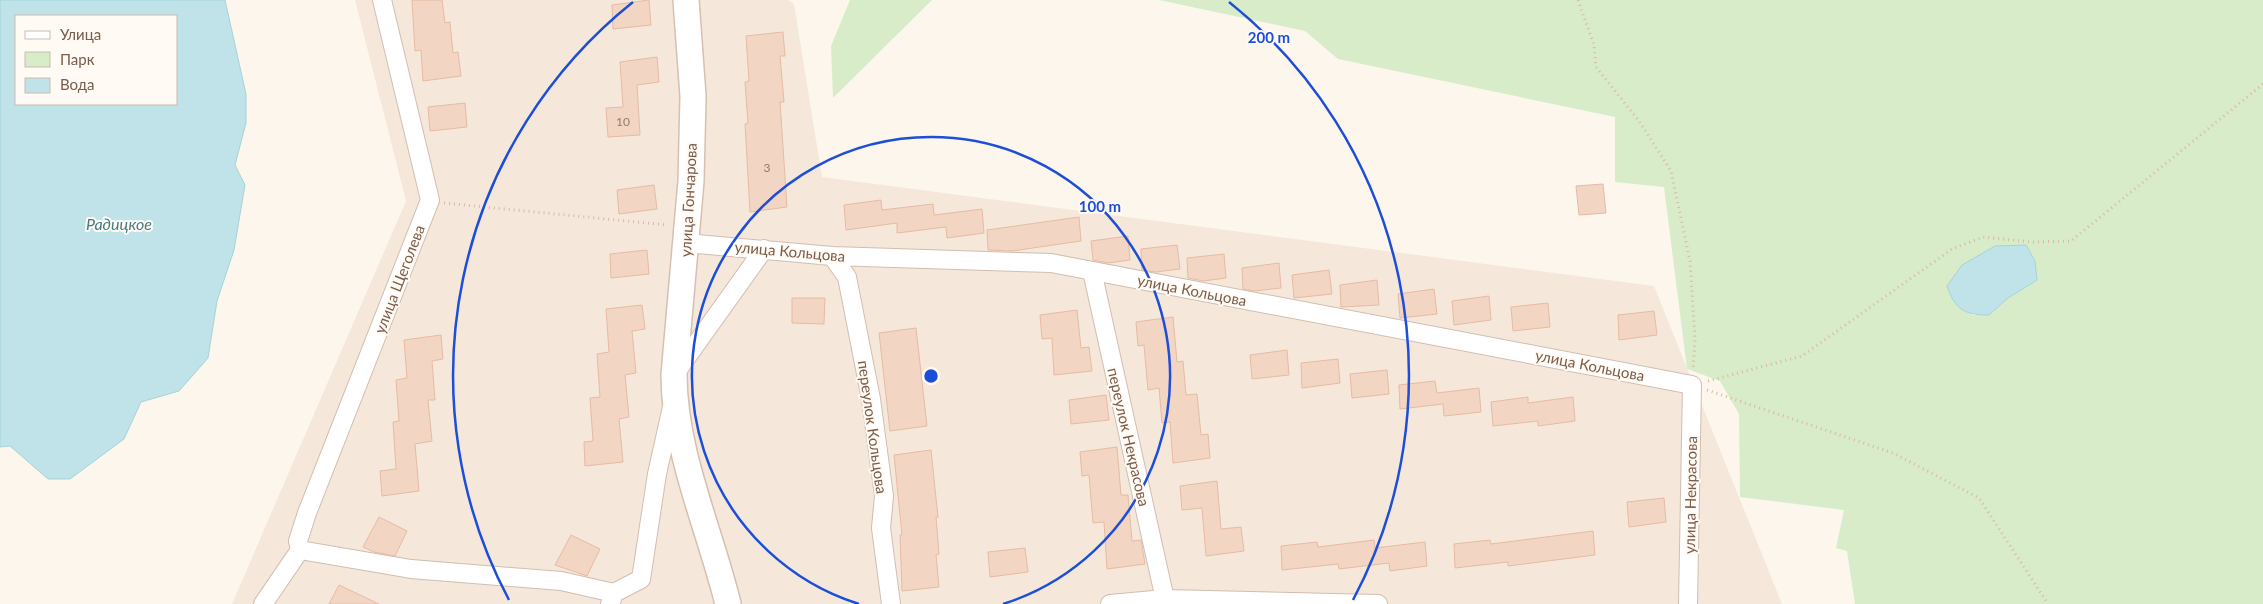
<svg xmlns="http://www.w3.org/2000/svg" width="2263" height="604" viewBox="0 0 2263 604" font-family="Lato,sans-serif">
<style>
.residential{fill:#f5e8da}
.green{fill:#d8ecc9;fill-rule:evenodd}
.water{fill:#bfe3e8;stroke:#a5d3da;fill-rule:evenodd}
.building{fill:#f3d5c3;stroke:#e6bba3}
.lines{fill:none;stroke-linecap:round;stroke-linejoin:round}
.street-casing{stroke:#d1beb0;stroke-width:20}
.secondary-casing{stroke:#d6c0b0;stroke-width:28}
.path{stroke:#d9b8a5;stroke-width:3;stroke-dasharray:1 4;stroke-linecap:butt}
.street{stroke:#fff;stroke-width:18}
.secondary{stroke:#fff;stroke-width:25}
.ring{fill:none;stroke:#1d4ed8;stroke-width:2.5}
.labels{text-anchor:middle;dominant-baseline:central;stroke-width:4;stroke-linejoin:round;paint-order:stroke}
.number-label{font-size:12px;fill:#987a6a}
.street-label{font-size:15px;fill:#7a5c4d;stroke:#fffaf3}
.water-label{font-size:16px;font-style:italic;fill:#437c86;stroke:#fffaf3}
.centre{fill:#1d4ed8;stroke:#fffaf3;stroke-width:2.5}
.ring-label{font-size:15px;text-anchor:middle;font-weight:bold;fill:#1d4ed8;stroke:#fffaf3;stroke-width:4;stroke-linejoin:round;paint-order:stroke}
</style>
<rect width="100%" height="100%" fill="#fdf6ec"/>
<!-- residential -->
<path class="residential" d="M 355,0 L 788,0 L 794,4 L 822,177 L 1654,286 L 1782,604 L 232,604 L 406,201 Z"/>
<!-- green -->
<path class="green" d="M 850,0 L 932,0 L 833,98 L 831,46 Z
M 1159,0 L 2263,0 L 2263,604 L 1855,604 L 1847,551 L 1836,548 L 1844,510 L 1740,497 L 1739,414 L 1720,381 L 1687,369 L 1664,187 L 1615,182 L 1615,117 L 1338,59 L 1305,31 ZM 2037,280 L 2008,298 L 1989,315 L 1971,315 Z"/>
<!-- water -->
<path class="water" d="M 0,0 L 225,0 L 246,94 L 246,123 L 235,165 L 245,185 L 234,250 L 217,301 L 208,358 L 179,391 L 141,402 L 124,439 L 70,479 L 48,479 L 10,446 L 0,447 ZM 176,16 L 176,104 L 16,104 L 16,16 Z
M 2026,245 L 2035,261 L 2037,280 L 2008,298 L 1989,315 C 1965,315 1955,310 1947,286 L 1962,265 L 1995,246 Z"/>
<!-- building -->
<path class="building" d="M 412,0 L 442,0 L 445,23 L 450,22 L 453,53 L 458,52 L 461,76 L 423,81 L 421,50 L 415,51 Z
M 649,0 L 651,25 L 613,29 L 612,5 Z
M 783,32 L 785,56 L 780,56 L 784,102 L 780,102 L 787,207 L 750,212 L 745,124 L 748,123 L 745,82 L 749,81 L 746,36 Z
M 657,57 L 659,82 L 637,85 L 640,135 L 608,137 L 606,108 L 623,107 L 620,62 Z
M 465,103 L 467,127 L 430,131 L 428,107 Z
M 1603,184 L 1606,213 L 1579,215 L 1576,186 Z
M 654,185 L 657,209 L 619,214 L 617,190 Z
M 881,200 L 882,210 L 933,204 L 934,215 L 982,209 L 984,233 L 947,238 L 946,227 L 897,233 L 897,223 L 846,230 L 844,205 Z
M 1079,217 L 1081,241 L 1012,251 L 988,250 L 987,230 Z
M 1128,236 L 1130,260 L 1108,263 L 1093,260 L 1091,241 Z
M 1177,245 L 1180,269 L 1156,272 L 1142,270 L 1141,249 Z
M 647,250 L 649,274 L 611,278 L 610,254 Z
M 1224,254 L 1226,278 L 1203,281 L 1188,278 L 1187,258 Z
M 1279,263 L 1281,288 L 1254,291 L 1243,289 L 1242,268 Z
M 1329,270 L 1332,294 L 1294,298 L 1292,275 Z
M 1377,280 L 1379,305 L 1341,307 L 1340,285 Z
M 1434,289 L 1437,314 L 1400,318 L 1398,294 Z
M 1489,296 L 1491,320 L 1454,325 L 1452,301 Z
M 792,298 L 825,298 L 824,324 L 792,323 Z
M 1548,303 L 1550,327 L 1513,331 L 1511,307 Z
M 642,305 L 645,329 L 632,331 L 636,373 L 625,375 L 629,417 L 619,419 L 623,462 L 585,466 L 584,442 L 593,441 L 590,398 L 600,397 L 597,354 L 609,352 L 606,309 Z
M 1077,310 L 1081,348 L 1089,347 L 1092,371 L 1054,375 L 1052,338 L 1042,339 L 1040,315 Z
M 1654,311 L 1657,335 L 1619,340 L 1618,315 Z
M 1173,317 L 1177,362 L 1183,361 L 1186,395 L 1197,394 L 1201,435 L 1208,434 L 1210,458 L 1173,463 L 1170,422 L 1162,423 L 1159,388 L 1148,390 L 1144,345 L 1138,346 L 1136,322 Z
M 916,328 L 927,426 L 890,431 L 879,333 Z
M 441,335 L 443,359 L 432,361 L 435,400 L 428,400 L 432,441 L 415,444 L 419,491 L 382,496 L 380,471 L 396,469 L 393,422 L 399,421 L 396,380 L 407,378 L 404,340 Z
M 1287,350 L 1289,375 L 1252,379 L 1250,355 Z
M 1338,359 L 1340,383 L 1302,388 L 1301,363 Z
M 1387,370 L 1389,394 L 1352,398 L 1350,374 Z
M 1435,381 L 1437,393 L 1479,388 L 1481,412 L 1444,416 L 1443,404 L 1400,409 L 1399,385 Z
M 1106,395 L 1109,420 L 1071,424 L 1069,400 Z
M 1528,397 L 1528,403 L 1573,397 L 1575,421 L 1538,426 L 1538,421 L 1493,426 L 1491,402 Z
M 1117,447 L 1121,495 L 1128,495 L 1132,541 L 1141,540 L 1145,564 L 1107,569 L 1104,522 L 1093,523 L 1089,475 L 1082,476 L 1080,452 Z
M 931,450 L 938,517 L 936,517 L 939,554 L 936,555 L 939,587 L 902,591 L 900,535 L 902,535 L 894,455 Z
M 1217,481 L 1221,529 L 1241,527 L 1244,551 L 1206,556 L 1202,508 L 1182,510 L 1180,486 Z
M 1664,498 L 1666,522 L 1629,527 L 1627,502 Z
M 379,517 L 407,531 L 395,556 L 374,552 L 363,547 Z
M 1593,531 L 1595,555 L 1508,566 L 1508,562 L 1455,568 L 1454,544 L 1490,540 L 1491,544 Z
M 571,535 L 600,549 L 587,576 L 555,565 Z
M 1374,540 L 1375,548 L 1425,542 L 1427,566 L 1390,571 L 1389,563 L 1339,569 L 1338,564 L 1282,570 L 1281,546 L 1317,542 L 1318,547 Z
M 1025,548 L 1028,572 L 990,577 L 988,552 Z
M 339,585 L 379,604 L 329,604 Z"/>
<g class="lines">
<defs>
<path id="street" d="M 686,243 L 832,256 L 1051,263 L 1692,385 L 1688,604
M 832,256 L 847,277 L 871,399 L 884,496 L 881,528 L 891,604
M 1092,271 L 1166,604
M 674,375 L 764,249
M 300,550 L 298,541 L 307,513 L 430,200 L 382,0
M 263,604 L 300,550 L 411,569 L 561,581 L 614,593
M 610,604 L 614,593 L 641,579 L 657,474 L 672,407
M 1110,604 L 1165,599 L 1378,604"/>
<path id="secondary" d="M 686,0 L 693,96 L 691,181 L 674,375 C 674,452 710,530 728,604"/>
</defs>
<!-- street casing -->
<use href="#street" class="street-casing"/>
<!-- secondary casing -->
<use href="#secondary" class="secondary-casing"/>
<!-- path -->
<path class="path" d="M 1578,0 L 1594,45 L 1596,67 L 1639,121 L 1671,171 L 1690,261 L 1695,340 L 1693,370
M 444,203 L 667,225
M 1708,381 L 1802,356 L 1952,249 L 1983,237 L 2031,242 L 2071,241 L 2263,84
M 1707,390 L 1893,453 L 1979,498 L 2048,604"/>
<!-- street -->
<use href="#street" class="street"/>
<!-- secondary -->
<use href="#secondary" class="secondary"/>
</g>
<!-- distance rings -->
<g class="ring">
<path d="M859 604A239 239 0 1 1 1003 604"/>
<path d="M509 600A478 478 0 0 1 633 2M1229 2A478 478 0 0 1 1353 600"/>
</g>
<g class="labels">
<!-- number labels -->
<g class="number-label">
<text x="623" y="121">10</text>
<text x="767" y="167">3</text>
</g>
<!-- street labels -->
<g class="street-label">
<text transform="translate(688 200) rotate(-87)">улица Гончарова</text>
<text transform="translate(790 251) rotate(5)">улица Кольцова</text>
<text transform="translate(399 279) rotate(-69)">улица Щеголева</text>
<text transform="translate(1192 290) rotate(11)">улица Кольцова</text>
<text transform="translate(1590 365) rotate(11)">улица Кольцова</text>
<text transform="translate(873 427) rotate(82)">переулок Кольцова</text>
<text transform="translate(1129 437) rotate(77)">переулок Некрасова</text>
<text transform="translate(1690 495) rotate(-89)">улица Некрасова</text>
</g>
<!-- water labels -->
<g class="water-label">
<text x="119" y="223">Радицкое</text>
</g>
</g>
<circle cx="931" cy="376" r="8" class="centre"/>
<g class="ring-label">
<text x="1269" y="43">200 m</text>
<text x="1100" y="212">100 m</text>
</g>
<!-- legend -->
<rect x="15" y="15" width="162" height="90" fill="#fffaf3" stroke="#cabbb1"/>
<rect x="25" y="31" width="25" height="8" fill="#ffffff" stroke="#cabbb1"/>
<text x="60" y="40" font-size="15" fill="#7a5c4d">Улица</text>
<rect x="25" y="52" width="25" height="15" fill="#d8ecc9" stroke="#cabbb1"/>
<text x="60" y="65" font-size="15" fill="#7a5c4d">Парк</text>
<rect x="25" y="78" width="25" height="15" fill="#bfe3e8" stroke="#cabbb1"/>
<text x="60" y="90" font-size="15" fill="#7a5c4d">Вода</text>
</svg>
